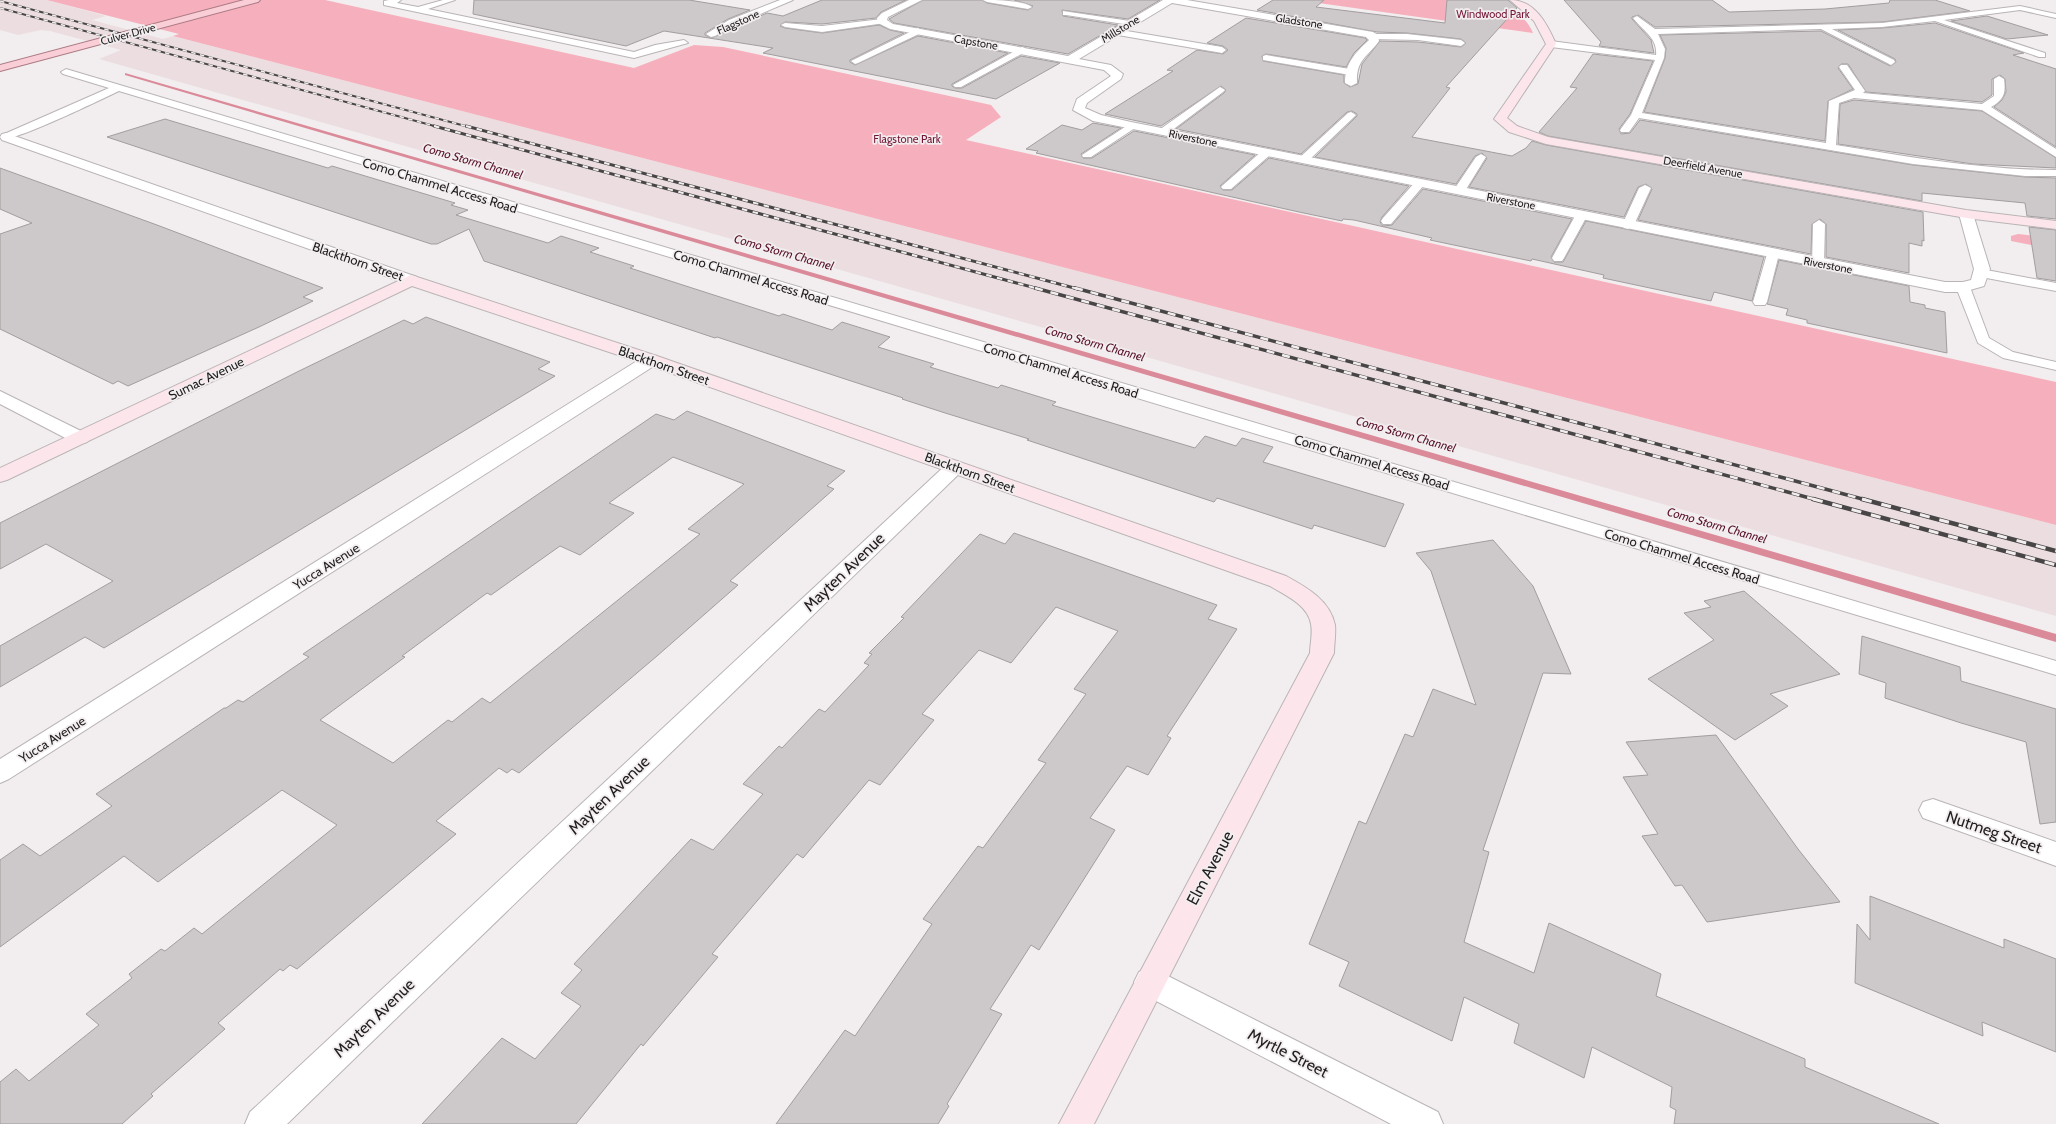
<svg xmlns="http://www.w3.org/2000/svg" width="2056" height="1124" viewBox="0 0 2056 1124" font-family="Cabin,sans-serif">
<style>
.built{fill:#ecdee0}
.green{fill:#f6afbc}
.lines{fill:none;stroke-linecap:round;stroke-linejoin:round}
.stream{fill:#db8a9a;fill-rule:evenodd}
.building{fill:#cdc8c9;stroke:#a29d9e;fill-rule:evenodd}
.lane-casing{stroke:#b9b4b5;stroke-width:2}
.street-casing{stroke:#b9b4b5;stroke-width:2}
.secondary-casing{stroke:#b9b4b5;stroke-width:2}
.primary-casing{stroke:#ab7b84;stroke-width:2}
.lane{fill:#fff;fill-rule:evenodd}
.street{fill:#fff;fill-rule:evenodd}
.secondary{fill:#fde6eb;fill-rule:evenodd}
.primary{fill:#faced6;fill-rule:evenodd}
.rail-far3-casing{stroke:#474545;stroke-width:2}
.rail-far2-casing{stroke:#474545;stroke-width:3}
.rail-far1-casing{stroke:#474545;stroke-width:3.5}
.rail-casing{stroke:#474545;stroke-width:4.5}
.rail-far3{stroke:#f2edee;stroke-width:1.5;stroke-dasharray:4.5;stroke-linecap:butt}
.rail-far2{stroke:#f2edee;stroke-width:2;stroke-dasharray:5.5;stroke-linecap:butt}
.rail-far1{stroke:#f2edee;stroke-width:2.5;stroke-dasharray:8;stroke-linecap:butt}
.rail{stroke:#f2edee;stroke-width:3;stroke-dasharray:10;stroke-linecap:butt}
.labels{text-anchor:middle;dominant-baseline:central;stroke-width:3.5;stroke-linejoin:round;paint-order:stroke}
.far-park-label{font-size:11px;fill:#731434;stroke:#f2edee}
.far-street-label{font-size:11px;fill:#1f1d1d;stroke:#f2edee}
.far-water-label{font-size:12px;font-style:italic;fill:#560e26;stroke:#f2edee}
.street-label{font-size:13px;fill:#1f1d1d;stroke:#f2edee}
.near-street-label{font-size:16px;fill:#1f1d1d;stroke:#f2edee}
</style>
<rect width="100%" height="100%" fill="#f2edee"/>
<!-- built -->
<path class="built" d="M 0,0 L 47,0 L 106,16 L 92,20 L 163,39 L 173,36 L 2056,525 L 2056,616 L 99,59 L 121,50 L 50,31 L 41,30 L 18,35 L 0,30 Z"/>
<!-- green -->
<path class="green" d="M 47,0 L 325,0 L 634,68 L 694,45 L 723,47 L 991,105 L 1001,117 L 966,140 L 2056,382 L 2056,525 L 173,36 L 179,34 Z
M 1297,0 L 1497,0 C 1510,8 1527,17 1533,33 Z
M 2018,234 L 2056,238 L 2056,250 L 2011,241 L 2011,236 Z"/>
<g class="lines">
<!-- stream -->
<path class="stream" d="M 125,73 L 2056,634 L 2056,642 L 125,75 Z"/>
</g>
<!-- building -->
<path class="building" d="M 474,0 L 689,0 L 750,10 L 728,19 L 705,33 L 705,35 L 711,38 L 767,13 L 783,16 L 822,0 L 906,0 L 881,12 L 876,18 L 822,24 L 785,22 L 780,26 L 785,28 L 822,33 L 879,25 L 890,30 L 904,33 L 850,60 L 850,62 L 855,65 L 918,36 L 1008,53 L 952,84 L 952,86 L 955,88 L 962,88 L 1021,56 L 1060,63 L 996,99 L 763,53 L 773,48 L 664,31 L 626,46 L 473,14 Z
M 923,0 L 982,0 L 987,3 L 1028,10 L 1033,6 L 1014,0 L 1160,0 L 1128,19 L 1062,10 L 1063,16 L 1118,25 L 1068,54 L 894,23 L 889,19 Z
M 1273,0 L 1324,0 L 1316,7 L 1445,23 L 1447,0 L 1508,0 L 1517,8 L 1446,87 L 1450,88 L 1412,137 L 1512,156 L 1526,148 L 1532,141 L 1546,145 L 1923,212 L 1924,241 L 1922,240 L 1922,246 L 1909,243 L 1909,273 L 1826,257 L 1826,224 L 1820,219 L 1812,224 L 1811,254 L 1638,220 L 1652,189 L 1646,184 L 1638,187 L 1624,217 L 1469,187 L 1487,158 L 1482,153 L 1475,156 L 1456,184 L 1315,157 L 1357,116 L 1357,114 L 1352,111 L 1347,112 L 1301,154 L 1176,129 L 1224,93 L 1226,90 L 1221,86 L 1161,126 L 1105,114 L 1173,71 L 1167,70 L 1197,50 L 1223,54 L 1228,50 L 1223,46 L 1207,43 L 1246,18 L 1365,38 L 1367,40 L 1354,53 L 1346,67 L 1266,54 L 1262,56 L 1263,61 L 1344,75 L 1344,83 L 1350,87 L 1358,84 L 1362,64 L 1380,41 L 1418,42 L 1461,47 L 1466,43 L 1461,39 L 1407,33 L 1377,32 L 1257,10 Z
M 1564,0 L 1712,0 L 1729,12 L 1825,9 L 1889,3 L 1890,0 L 1935,0 L 1970,11 L 1882,22 L 1655,27 L 1638,15 L 1632,17 L 1632,19 L 1651,40 L 1654,53 L 1599,46 L 1601,42 Z
M 1987,16 L 2048,35 L 2007,39 L 1951,21 Z
M 1935,23 L 2024,53 L 2013,55 L 2056,69 L 2056,147 L 1994,107 L 2002,100 L 2006,92 L 2005,79 L 2000,75 L 1992,79 L 1992,95 L 1982,102 L 1866,92 L 1848,64 L 1841,64 L 1838,68 L 1853,89 L 1828,101 L 1825,141 L 1644,112 L 1665,58 L 1666,48 L 1660,35 L 1821,31 L 1890,66 L 1896,62 L 1895,59 L 1838,30 L 1882,28 Z
M 1593,54 L 1653,61 L 1630,114 L 1619,129 L 1621,134 L 1630,133 L 1640,120 L 1913,165 L 2025,177 L 2056,178 L 2056,219 L 2027,216 L 2025,203 L 1922,193 L 1922,201 L 1548,136 L 1539,132 L 1577,88 L 1570,87 Z
M 1854,100 L 1982,111 L 2056,158 L 2056,168 L 1973,164 L 1838,144 L 1840,104 Z
M 165,119 L 328,168 L 332,166 L 455,203 L 451,205 L 468,210 L 456,215 L 548,243 L 561,236 L 599,248 L 590,252 L 634,266 L 630,268 L 779,316 L 783,314 L 832,330 L 842,322 L 890,337 L 878,347 L 934,364 L 930,367 L 998,388 L 1001,385 L 1056,402 L 1052,405 L 1195,448 L 1205,436 L 1236,446 L 1242,438 L 1273,447 L 1263,462 L 1404,504 L 1385,547 L 1314,525 L 1312,529 L 1217,498 L 1214,502 L 1027,440 L 1029,439 L 942,412 L 902,399 L 903,398 L 717,337 L 715,338 L 484,261 L 469,229 L 437,244 L 431,244 L 107,137 Z
M 1093,123 L 1121,128 L 1081,154 L 1083,158 L 1092,158 L 1134,131 L 1255,155 L 1220,186 L 1223,190 L 1232,190 L 1269,158 L 1409,186 L 1382,217 L 1380,222 L 1383,226 L 1392,225 L 1423,189 L 1572,219 L 1551,257 L 1554,262 L 1563,262 L 1586,221 L 1764,257 L 1752,301 L 1714,292 L 1711,301 L 1603,278 L 1604,275 L 1532,259 L 1531,261 L 1468,248 L 1430,240 L 1432,238 L 1354,220 L 1343,219 L 1342,221 L 1299,212 L 1036,153 L 1038,151 L 1026,149 L 1062,125 L 1082,130 Z
M 0,168 L 157,225 L 323,288 L 303,297 L 313,301 L 259,327 L 128,386 L 118,381 L 113,384 L 0,329 L 0,234 L 32,223 L 0,209 Z
M 2029,227 L 2056,230 L 2056,281 L 2037,278 Z
M 1779,260 L 1909,286 L 1910,302 L 1925,305 L 1925,308 L 1945,312 L 1947,353 L 1807,323 L 1807,320 L 1786,315 L 1788,309 L 1767,304 Z
M 426,317 L 550,362 L 538,369 L 555,376 L 104,648 L 85,637 L 0,687 L 0,646 L 113,581 L 46,544 L 0,569 L 0,523 L 297,372 L 404,320 L 413,324 Z
M 687,411 L 845,471 L 827,486 L 834,489 L 730,581 L 738,585 L 657,656 L 519,773 L 512,769 L 507,773 L 499,768 L 436,821 L 456,834 L 297,969 L 290,965 L 283,971 L 280,969 L 218,1023 L 225,1029 L 151,1094 L 153,1096 L 122,1124 L 0,1124 L 0,1082 L 16,1069 L 29,1081 L 99,1025 L 86,1014 L 132,978 L 129,974 L 161,949 L 165,951 L 194,928 L 202,934 L 337,825 L 282,790 L 158,882 L 124,856 L 0,947 L 0,860 L 23,844 L 40,856 L 112,806 L 96,794 L 224,708 L 226,708 L 238,700 L 243,702 L 309,657 L 303,654 L 656,414 L 674,420 ZM 673,457 L 744,484 L 688,529 L 700,534 L 490,703 L 482,698 L 452,722 L 448,720 L 393,763 L 320,720 L 405,657 L 402,656 L 487,593 L 491,595 L 560,546 L 580,555 L 634,513 L 609,503 Z
M 1014,533 L 1217,605 L 1208,619 L 1237,629 L 1167,736 L 1171,738 L 1148,775 L 1127,766 L 1090,818 L 1115,830 L 1039,950 L 1031,945 L 990,1009 L 1002,1014 L 947,1104 L 949,1106 L 938,1124 L 776,1124 L 845,1030 L 855,1036 L 932,924 L 923,919 L 978,846 L 983,848 L 1046,763 L 1038,760 L 1086,694 L 1074,689 L 1118,631 L 1056,607 L 1011,663 L 979,650 L 922,714 L 934,720 L 880,785 L 869,780 L 803,858 L 797,854 L 712,954 L 718,957 L 643,1046 L 641,1044 L 576,1124 L 422,1124 L 502,1038 L 535,1059 L 581,1006 L 561,993 L 582,970 L 574,964 L 691,839 L 713,850 L 763,794 L 743,784 L 779,746 L 782,748 L 819,709 L 825,712 L 869,665 L 864,663 L 872,654 L 869,653 L 904,618 L 901,617 L 980,534 L 1005,544 Z
M 1493,540 L 1533,586 L 1571,674 L 1543,673 L 1483,850 L 1489,852 L 1464,942 L 1534,973 L 1549,923 L 1661,974 L 1656,996 L 1805,1059 L 1805,1067 L 1939,1124 L 1674,1124 L 1676,1110 L 1670,1107 L 1672,1087 L 1592,1047 L 1584,1078 L 1514,1043 L 1519,1024 L 1464,997 L 1452,1041 L 1339,986 L 1349,962 L 1309,944 L 1359,821 L 1366,824 L 1405,734 L 1413,737 L 1433,689 L 1476,705 L 1431,571 L 1416,553 Z
M 1744,591 L 1840,674 L 1770,694 L 1788,706 L 1735,740 L 1648,679 L 1714,640 L 1684,613 L 1711,607 L 1704,601 Z
M 1862,636 L 1960,667 L 1961,681 L 2056,709 L 2056,822 L 2040,824 L 2026,742 L 1961,723 L 1885,698 L 1886,683 L 1859,674 Z
M 1716,735 L 1798,849 L 1840,902 L 1707,922 L 1682,885 L 1675,886 L 1642,836 L 1658,834 L 1623,777 L 1648,775 L 1626,742 Z
M 1870,896 L 2004,948 L 2004,939 L 2056,959 L 2056,1052 L 1982,1022 L 1983,1036 L 1855,983 L 1857,924 L 1870,940 Z"/>
<g class="lines">
<defs>
<path id="lane" d="M 389,0 L 401,0 L 397,3 L 418,7 L 443,0 L 455,0 L 428,9 L 634,52 L 655,45 L 684,40 L 688,43 L 634,58 L 384,5 L 384,1 Z
M 983,0 C 995,0 1023,0 1032,7 L 1028,9 L 987,2 Z
M 2020,6 L 2056,14 L 2056,18 L 2020,10 L 1944,20 L 2045,53 L 2045,57 L 2039,57 L 1935,21 L 1882,27 L 1832,29 L 1894,60 L 1895,62 L 1891,65 L 1821,29 L 1658,34 L 1665,49 L 1664,58 L 1642,113 L 1826,143 L 1829,101 L 1855,90 L 1839,67 L 1841,65 L 1847,65 L 1865,91 L 1863,93 L 1982,104 L 1994,96 L 1994,79 L 1999,76 L 2004,79 C 2006,93 2004,100 1991,107 L 2056,149 L 2056,157 L 1982,110 L 1854,98 L 1839,103 L 1836,145 C 1909,157 1982,170 2056,170 L 2056,176 L 2025,176 L 1913,164 L 1639,118 L 1629,132 L 1621,132 L 1620,130 L 1631,115 L 1655,60 L 1551,47 L 1547,44 L 1551,41 L 1656,55 C 1658,38 1642,30 1633,18 L 1637,16 L 1655,29 L 1882,23 Z
M 1063,11 L 1130,21 L 1134,23 L 1130,25 L 1066,15 L 1063,15 Z
M 882,19 L 886,21 L 885,23 L 822,32 L 785,27 L 781,25 L 785,23 L 822,26 Z
M 918,28 L 922,31 L 921,33 L 858,63 L 855,64 L 851,61 Z
M 1115,29 L 1222,47 L 1226,50 L 1222,53 L 1112,34 L 1111,32 Z
M 1374,34 L 1407,34 L 1461,40 L 1465,43 L 1461,46 L 1418,40 L 1371,39 L 1371,35 Z
M 1022,47 L 1025,48 L 1025,52 L 961,87 L 955,87 L 953,85 Z
M 1266,55 L 1350,69 L 1355,72 L 1350,75 L 1263,60 L 1263,56 Z
M 66,69 L 2056,661 L 2056,675 L 119,91 C 102,99 14,142 2,139 L 1,137 L 2,135 L 109,88 L 63,74 L 61,72 Z
M 1220,87 L 1225,90 L 1223,92 L 1167,134 L 1159,134 L 1158,132 L 1159,130 Z
M 1351,112 L 1356,115 L 1354,117 L 1307,162 L 1299,162 L 1298,160 L 1299,158 L 1348,113 Z
M 1131,123 L 1136,126 L 1135,128 L 1091,157 L 1083,157 L 1082,155 Z
M 1266,150 L 1271,153 L 1270,155 L 1231,189 L 1223,189 L 1221,187 L 1223,185 L 1262,151 Z
M 1481,154 L 1486,157 L 1465,191 L 1459,194 L 1455,193 L 1453,191 L 1476,157 Z
M 1420,180 L 1426,183 L 1424,185 L 1391,224 L 1383,224 L 1381,221 L 1383,218 L 1416,181 Z
M 1645,185 L 1651,188 L 1634,225 L 1628,229 L 1624,228 L 1622,225 L 1639,188 Z
M 1581,212 L 1587,216 L 1564,258 L 1562,261 L 1554,261 L 1552,258 L 1575,216 Z
M 1819,220 L 1825,224 L 1824,263 L 1818,267 L 1812,263 L 1813,224 Z
M 1773,250 L 1779,254 L 1767,302 L 1765,305 L 1755,305 L 1753,302 L 1767,254 Z
M 1981,269 L 2056,283 L 2056,291 L 1976,276 L 1975,273 L 1976,270 Z
M 1963,283 L 1970,287 L 1989,338 L 2013,352 L 2056,362 L 2056,370 L 2003,358 L 1978,343 L 1956,287 Z"/>
<path id="street" d="M 780,0 L 793,0 L 737,24 L 715,36 L 711,37 L 706,34 L 729,20 Z
M 909,0 L 922,0 L 888,17 L 887,20 L 893,24 L 1068,56 L 1163,0 L 1187,0 L 1373,32 L 1378,35 L 1379,41 C 1367,58 1356,59 1357,83 L 1351,86 L 1345,83 C 1345,63 1355,53 1369,40 L 1366,37 L 1172,3 L 1079,59 L 1111,65 L 1123,74 L 1121,79 L 1087,103 L 1085,108 L 1101,115 L 1131,122 L 1945,282 L 1963,282 L 1971,280 L 1974,269 L 1959,214 L 1961,211 L 1971,211 L 1973,214 L 1990,269 L 1984,286 L 1963,292 L 1945,292 L 1093,121 L 1073,110 L 1077,99 L 1111,76 L 1104,70 L 890,29 L 878,23 L 877,18 L 882,13 Z
M 6,133 L 417,277 L 419,280 L 417,283 L 405,283 L 2,140 L 0,137 L 2,134 Z
M 651,355 L 657,356 L 660,360 L 657,364 L 9,779 L 0,783 L 0,759 L 645,356 Z
M 0,391 L 87,434 L 90,438 L 87,442 L 80,444 L 73,442 L 0,404 Z
M 955,461 L 962,463 L 965,467 L 962,471 L 287,1124 L 245,1124 L 250,1112 L 948,463 Z
M 1933,799 L 2056,842 L 2056,866 L 1923,818 L 1919,810 L 1923,802 Z
M 1150,967 L 1438,1112 L 1443,1124 L 1391,1124 L 1139,992 L 1134,982 L 1139,972 Z"/>
<path id="secondary" d="M 1510,0 C 1535,0 1547,24 1556,44 L 1507,118 L 1517,126 L 1548,137 L 1966,210 L 2056,221 L 2056,229 L 1966,218 L 1546,144 L 1509,132 L 1494,119 L 1546,44 L 1534,21 Z
M 411,275 L 657,356 L 1286,576 C 1306,587 1330,600 1335,625 C 1336,634 1334,644 1334,653 L 1094,1124 L 1059,1124 L 1310,653 C 1310,644 1313,634 1311,624 C 1308,605 1285,595 1270,586 L 645,364 L 412,286 L 7,480 L 0,482 L 0,468 Z"/>
<path id="primary" d="M 244,0 L 260,0 L 258,2 L 0,71 L 0,65 Z"/>
</defs>
<!-- lane casing -->
<use href="#lane" class="lane-casing"/>
<!-- street casing -->
<use href="#street" class="street-casing"/>
<!-- secondary casing -->
<use href="#secondary" class="secondary-casing"/>
<!-- primary casing -->
<use href="#primary" class="primary-casing"/>
<!-- lane -->
<use href="#lane" class="lane"/>
<!-- street -->
<use href="#street" class="street"/>
<!-- secondary -->
<use href="#secondary" class="secondary"/>
<!-- primary -->
<use href="#primary" class="primary"/>
<defs>
<path id="rail-far3" d="M 0,1 L 469,127
M 0,8 L 438,127"/>
<path id="rail-far2" d="M 434,126 L 1039,289
M 466,126 L 1078,289"/>
<path id="rail-far1" d="M 1035,288 L 1817,500
M 1075,288 L 1866,500"/>
<path id="rail" d="M 1813,499 L 2056,565
M 1862,499 L 2056,551"/>
</defs>
<!-- rail-far3 casing -->
<use href="#rail-far3" class="rail-far3-casing"/>
<!-- rail-far2 casing -->
<use href="#rail-far2" class="rail-far2-casing"/>
<!-- rail-far1 casing -->
<use href="#rail-far1" class="rail-far1-casing"/>
<!-- rail casing -->
<use href="#rail" class="rail-casing"/>
<!-- rail-far3 -->
<use href="#rail-far3" class="rail-far3"/>
<!-- rail-far2 -->
<use href="#rail-far2" class="rail-far2"/>
<!-- rail-far1 -->
<use href="#rail-far1" class="rail-far1"/>
<!-- rail -->
<use href="#rail" class="rail"/>
</g>
<g class="labels">
<!-- far-park labels -->
<g class="far-park-label">
<text x="1493" y="14">Windwood Park</text>
<text x="907" y="139">Flagstone Park</text>
</g>
<!-- far-street labels -->
<g class="far-street-label">
<text transform="translate(1299 21) rotate(9)">Gladstone</text>
<text transform="translate(738 22) rotate(-24)">Flagstone</text>
<text transform="translate(1120 29) rotate(-31)">Millstone</text>
<text transform="translate(128 34) rotate(-15)">Culver Drive</text>
<text transform="translate(976 42) rotate(10)">Capstone</text>
<text transform="translate(1193 138) rotate(12)">Riverstone</text>
<text transform="translate(1703 167) rotate(10)">Deerfield Avenue</text>
<text transform="translate(1511 201) rotate(11)">Riverstone</text>
<text transform="translate(1828 265) rotate(11)">Riverstone</text>
</g>
<!-- far-water labels -->
<g class="far-water-label">
<text transform="translate(473 161) rotate(16)">Como Storm Channel</text>
<text transform="translate(784 252) rotate(16)">Como Storm Channel</text>
<text transform="translate(1095 343) rotate(16)">Como Storm Channel</text>
<text transform="translate(1406 434) rotate(16)">Como Storm Channel</text>
<text transform="translate(1717 525) rotate(16)">Como Storm Channel</text>
</g>
<!-- street labels -->
<g class="street-label">
<text transform="translate(440 185) rotate(17)">Como Chammel Access Road</text>
<text transform="translate(358 261) rotate(19)">Blackthorn Street</text>
<text transform="translate(751 277) rotate(17)">Como Chammel Access Road</text>
<text transform="translate(664 365) rotate(19)">Blackthorn Street</text>
<text transform="translate(1061 370) rotate(17)">Como Chammel Access Road</text>
<text transform="translate(206 378) rotate(-26)">Sumac Avenue</text>
<text transform="translate(1372 462) rotate(17)">Como Chammel Access Road</text>
<text transform="translate(970 472) rotate(20)">Blackthorn Street</text>
<text transform="translate(1682 556) rotate(17)">Como Chammel Access Road</text>
<text transform="translate(326 566) rotate(-32)">Yucca Avenue</text>
<text transform="translate(52 739) rotate(-32)">Yucca Avenue</text>
</g>
<!-- near-street labels -->
<g class="near-street-label">
<text transform="translate(844 572) rotate(-44)">Mayten Avenue</text>
<text transform="translate(609 795) rotate(-44)">Mayten Avenue</text>
<text transform="translate(1994 832) rotate(19)">Nutmeg Street</text>
<text transform="translate(1210 868) rotate(-62)">Elm Avenue</text>
<text transform="translate(374 1018) rotate(-44)">Mayten Avenue</text>
<text transform="translate(1288 1053) rotate(27)">Myrtle Street</text>
</g>
</g>
</svg>
